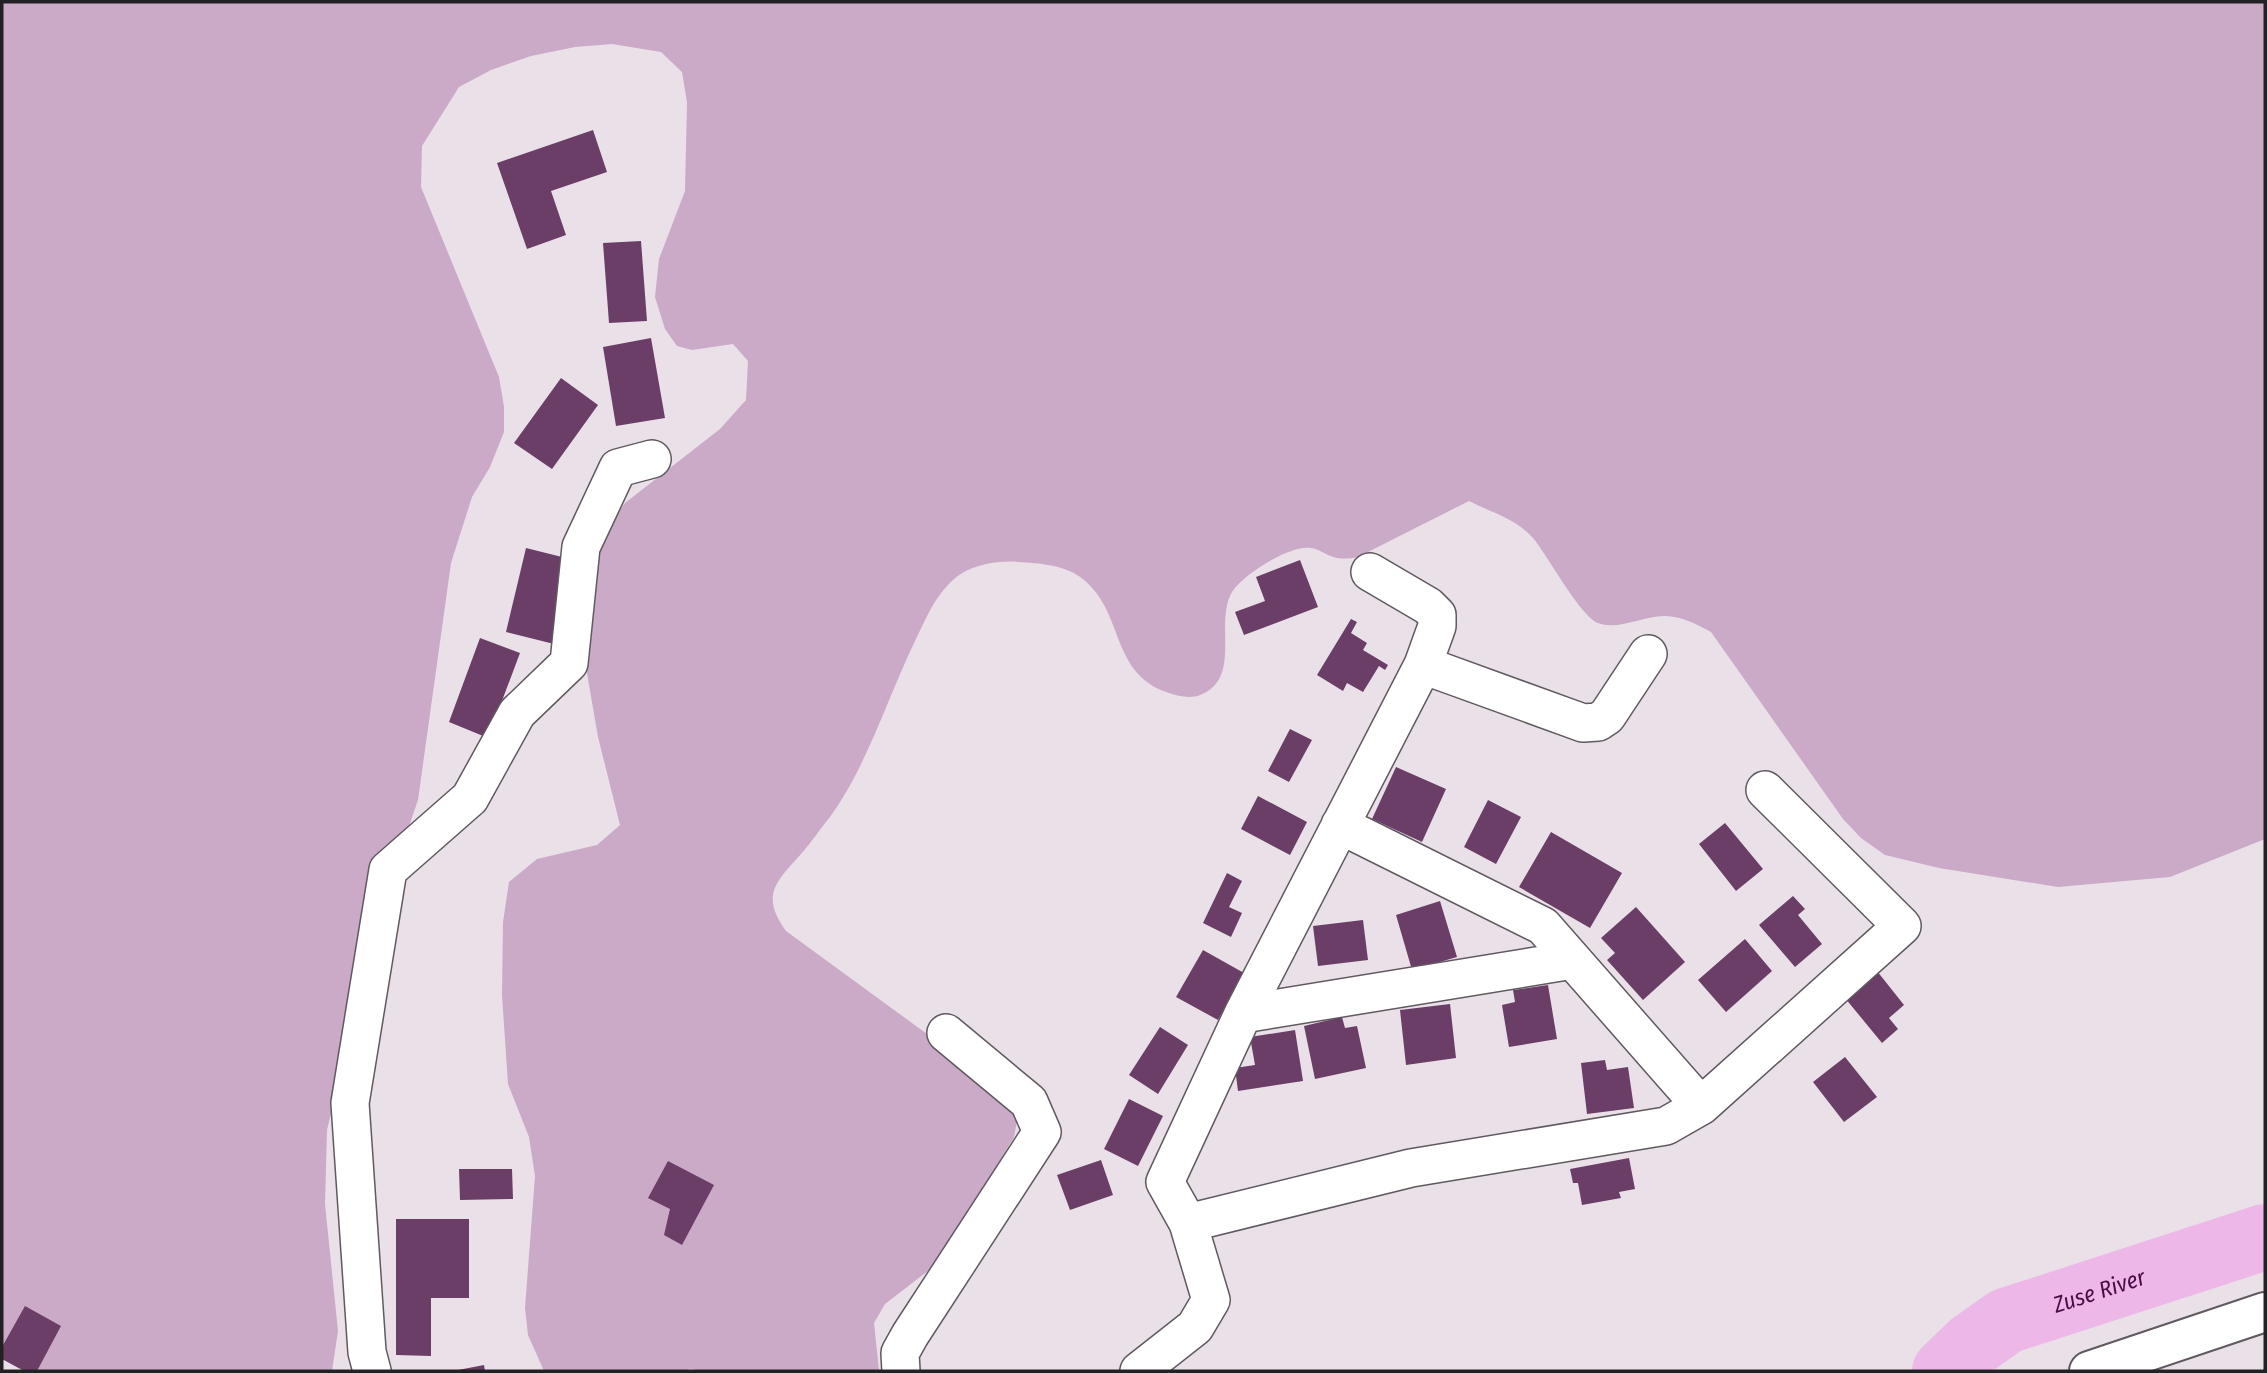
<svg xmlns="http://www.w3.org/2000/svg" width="2267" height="1373" viewBox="0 0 2267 1373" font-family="'Fira Sans Condensed',sans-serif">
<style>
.green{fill:#caaac6}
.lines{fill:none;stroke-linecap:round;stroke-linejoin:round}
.river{stroke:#edb8e7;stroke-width:66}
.building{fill:#6b3e67}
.minor-casing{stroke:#615960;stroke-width:40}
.tertiary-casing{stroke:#615960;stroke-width:42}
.minor{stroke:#fff;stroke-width:37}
.tertiary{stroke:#fff;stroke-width:38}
.labels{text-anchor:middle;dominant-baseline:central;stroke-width:7;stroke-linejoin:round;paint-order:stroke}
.water-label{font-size:23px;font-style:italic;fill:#4a0c47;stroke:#eae0e8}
</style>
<rect width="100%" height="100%" fill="#eae0e8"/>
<!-- green -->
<path class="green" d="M 2,2 L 2265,2 L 2265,839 L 2170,877 L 2058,887 L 1939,868 L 1885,855 L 1861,838 L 1843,819 L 1711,632 C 1696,624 1684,617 1666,616 C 1644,615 1619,631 1598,623 C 1580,616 1548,556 1533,538 C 1515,518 1492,513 1469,501 L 1358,557 C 1326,564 1324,545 1303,548 C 1289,550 1272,559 1260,567 C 1250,574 1235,584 1230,596 C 1216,627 1241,679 1200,695 C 1190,699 1178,696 1169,693 C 1110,674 1125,614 1084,580 C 1067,565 1039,563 1018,562 C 998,560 970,565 954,579 C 934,597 926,619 915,641 C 887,699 867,766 830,817 C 820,829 811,843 801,854 C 776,882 760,895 786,931 L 1005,1091 L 1017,1121 L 1014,1137 L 937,1264 L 885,1304 L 874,1323 L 879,1371 L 705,1371 L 690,1369 L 684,1371 L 544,1371 L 528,1335 L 525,1308 L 535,1176 L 529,1137 L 508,1084 L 502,995 L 503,922 L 509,882 L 537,859 L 597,845 L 620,825 L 598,737 L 582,644 L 581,607 L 603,532 L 625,503 L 720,429 L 746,400 L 748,361 L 733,344 L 692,350 L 677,346 L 665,329 L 655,297 L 659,259 L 685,191 L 687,102 L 682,72 L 661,52 L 612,44 L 575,47 L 531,56 L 491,70 L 459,87 L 422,146 L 421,187 L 499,377 L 504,407 L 504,432 L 490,467 L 472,497 L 451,563 L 418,800 L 381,908 L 327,1130 L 325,1204 L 338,1331 L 332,1371 L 29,1371 L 2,1350 Z"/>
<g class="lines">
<!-- river -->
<path class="river" id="s1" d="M 1945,1371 L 1972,1345 L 2006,1321 L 2265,1237"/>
</g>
<!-- building -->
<path class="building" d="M 593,130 L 607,172 L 551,191 L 566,235 L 527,249 L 497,163 Z
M 641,241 L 647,321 L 609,323 L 603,243 Z
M 651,338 L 665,418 L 616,426 L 603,347 Z
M 561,378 L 598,405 L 552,469 L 514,443 Z
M 526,548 L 574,560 L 554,644 L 506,632 Z
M 1300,560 L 1318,607 L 1244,635 L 1235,612 L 1265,601 L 1256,577 Z
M 1351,619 L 1357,622 L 1351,633 L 1367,643 L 1363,650 L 1388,665 L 1385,670 L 1379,666 L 1363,692 L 1347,683 L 1343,691 L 1317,675 Z
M 480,638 L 520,653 L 488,738 L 449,722 Z
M 1290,729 L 1312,740 L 1289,782 L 1268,771 Z
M 1396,767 L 1446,789 L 1422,842 L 1372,819 Z
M 1258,796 L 1307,822 L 1290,855 L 1241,829 Z
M 1488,800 L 1521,817 L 1496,864 L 1464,847 Z
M 1725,823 L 1763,869 L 1736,891 L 1699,844 Z
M 1551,832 L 1622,873 L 1590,928 L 1519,887 Z
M 1227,873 L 1242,881 L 1229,907 L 1242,913 L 1231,937 L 1203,923 Z
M 1793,896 L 1805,909 L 1798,915 L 1822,944 L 1795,967 L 1759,925 Z
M 1440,901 L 1457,957 L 1412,970 L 1396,915 Z
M 1636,907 L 1685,962 L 1643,1000 L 1607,960 L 1615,953 L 1601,938 Z
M 1363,920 L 1368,960 L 1318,966 L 1313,926 Z
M 1745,939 L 1772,971 L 1726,1012 L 1698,980 Z
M 1203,950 L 1244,973 L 1218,1020 L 1176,997 Z
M 1877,971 L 1904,1005 L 1889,1018 L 1898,1029 L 1882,1043 L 1845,998 Z
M 1548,985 L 1557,1039 L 1509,1047 L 1502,1005 L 1515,1002 L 1513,990 Z
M 1450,1004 L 1456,1058 L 1406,1065 L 1400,1010 Z
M 1342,1017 L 1345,1028 L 1357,1026 L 1366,1068 L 1315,1079 L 1304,1026 Z
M 1160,1027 L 1188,1045 L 1158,1094 L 1129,1075 Z
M 1295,1030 L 1303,1081 L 1238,1091 L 1235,1068 L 1255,1065 L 1250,1037 Z
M 1845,1057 L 1877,1097 L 1844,1122 L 1813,1082 Z
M 1605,1060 L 1607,1070 L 1628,1067 L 1634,1108 L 1587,1114 L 1581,1063 Z
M 1129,1099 L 1163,1116 L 1138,1166 L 1104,1149 Z
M 1629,1158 L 1635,1189 L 1619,1192 L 1621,1198 L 1582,1205 L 1578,1183 L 1573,1183 L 1570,1169 Z
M 1101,1160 L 1113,1195 L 1070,1210 L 1057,1175 Z
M 668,1161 L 714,1185 L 682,1245 L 664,1235 L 670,1209 L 648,1198 Z
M 459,1169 L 512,1169 L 513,1199 L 460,1200 Z
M 396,1219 L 469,1219 L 469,1298 L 431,1298 L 431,1356 L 396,1355 Z
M 25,1306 L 61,1326 L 37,1371 L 24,1371 L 2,1359 L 2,1347 Z
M 484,1365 L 485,1371 L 458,1371 L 458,1370 Z"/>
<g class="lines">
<defs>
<path id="minor" d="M 1423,665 L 1583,723 L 1598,722 L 1607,716 L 1648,654
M 1340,825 L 1543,926 L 1701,1106
M 1243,1014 L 1573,960
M 1188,1223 L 1411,1168 L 1666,1126 L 1701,1106 L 1902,926 L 1765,790
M 372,1371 L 367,1352 L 350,1103 L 388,870 L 470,798 L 517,713 L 569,663 L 581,547 L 618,468 L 652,459
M 901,1371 L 900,1353 L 910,1335 L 1042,1132 L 1029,1102 L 946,1033
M 1139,1371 L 1195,1327 L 1211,1300 L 1188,1223 L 1165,1182 L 1243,1014 L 1423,665 L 1437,626 L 1437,615 L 1428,606 L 1370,572"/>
<path id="tertiary" d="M 2089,1371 L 2265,1312"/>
</defs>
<!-- minor casing -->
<use href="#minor" class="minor-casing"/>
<!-- tertiary casing -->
<use href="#tertiary" class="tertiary-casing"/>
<!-- minor -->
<use href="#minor" class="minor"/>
<!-- tertiary -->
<use href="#tertiary" class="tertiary"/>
</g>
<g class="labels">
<!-- water labels -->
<g class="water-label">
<text stroke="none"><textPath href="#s1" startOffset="177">Zuse River</textPath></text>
</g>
</g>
<!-- border -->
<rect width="2267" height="1373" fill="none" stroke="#242124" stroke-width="7"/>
</svg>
